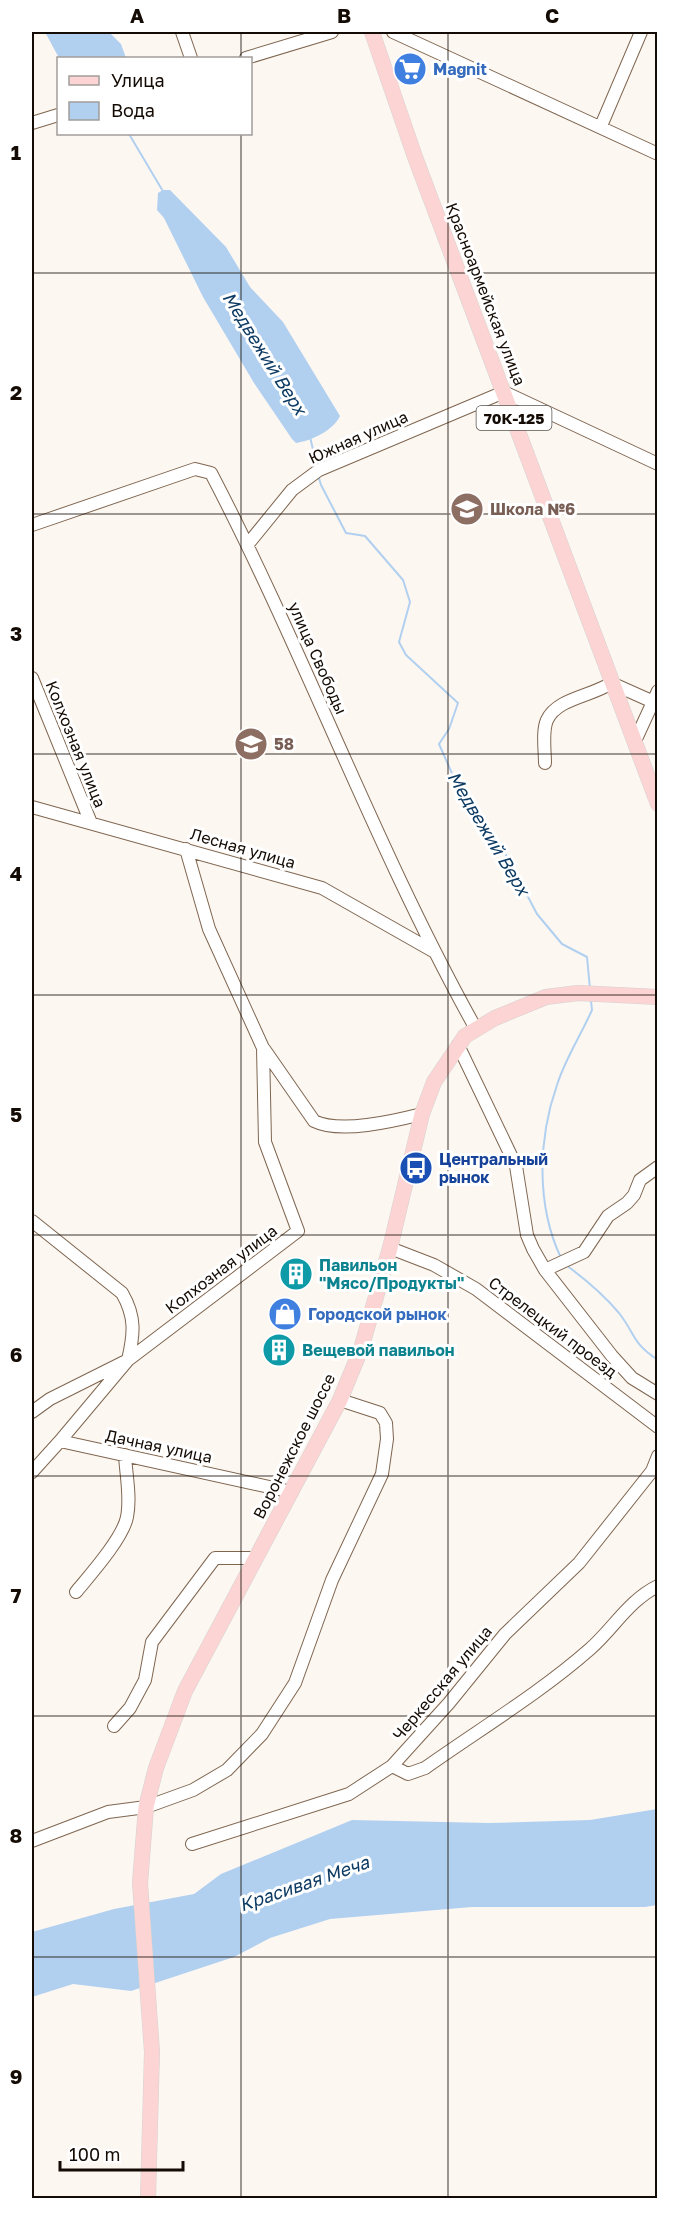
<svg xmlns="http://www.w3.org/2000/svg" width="689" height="2230" viewBox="0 0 689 2230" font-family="'Golos Text',sans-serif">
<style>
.water{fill:#b1d0f0}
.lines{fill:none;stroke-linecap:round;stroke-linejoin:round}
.stream{stroke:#b1d0f0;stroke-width:2}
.minor-casing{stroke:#7f6650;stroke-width:14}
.major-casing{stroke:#d5d3d2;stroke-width:16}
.minor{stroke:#fff;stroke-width:12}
.major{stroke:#fbd4d3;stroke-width:15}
.grid{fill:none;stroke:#140b04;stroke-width:1.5;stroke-opacity:0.55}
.labels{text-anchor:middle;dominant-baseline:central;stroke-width:6;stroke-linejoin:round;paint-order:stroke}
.shield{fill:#fff;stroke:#5a544f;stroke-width:1.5}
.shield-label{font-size:15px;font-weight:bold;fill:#140b04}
.shop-label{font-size:16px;font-weight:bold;fill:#366cbe;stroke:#fff;text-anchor:start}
.street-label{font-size:16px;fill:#140b04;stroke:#fff}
.education-label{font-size:16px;font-weight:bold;fill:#785e54;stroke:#fff;text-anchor:start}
.transit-label{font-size:16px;font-weight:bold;fill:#164399;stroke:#fff;text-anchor:start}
.culture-label{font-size:16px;font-weight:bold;fill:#0d838f;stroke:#fff;text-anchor:start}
.water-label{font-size:18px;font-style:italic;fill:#0d3b63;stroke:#fff}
.neatline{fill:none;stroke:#140b04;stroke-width:2}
.grid-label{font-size:20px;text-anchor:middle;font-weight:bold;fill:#140b04}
</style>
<rect width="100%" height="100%" fill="#fdf7f2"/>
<!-- water -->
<path class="water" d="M 45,32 L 109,32 L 121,44 L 126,58 L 59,58 Z
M 163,190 L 170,190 L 226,247 L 250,287 L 283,322 L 340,416 C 334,430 311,441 296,443 L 292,439 L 254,383 L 203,297 L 164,218 L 157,210 L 158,193 Z
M 657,1809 L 657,1905 L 645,1907 L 472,1907 L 330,1919 L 270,1938 L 234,1957 L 131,1991 L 73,1984 L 32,1997 L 32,1932 L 114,1909 L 194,1894 L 221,1874 L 352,1820 L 489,1823 L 590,1820 Z"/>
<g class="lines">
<!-- stream -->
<path class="stream" d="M 129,134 L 164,193
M 310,437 L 317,466
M 318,475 L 321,485 L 346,533 L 365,536 L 403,580 L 410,602 L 399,642 L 406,655 L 458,703 L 449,729 L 439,744 L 458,787 L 476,812 L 488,837 L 506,855 L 537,914 L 562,944 L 587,957 L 590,989
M 561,1258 C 536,1205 538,1139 557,1085 C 565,1059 581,1035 592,1010 L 591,1001
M 566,1265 C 585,1279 604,1295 619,1313 C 636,1335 632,1343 658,1360"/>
<defs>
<path id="minor" d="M 182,32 L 191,58
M 393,32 L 658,154
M 246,58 L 332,32
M 32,123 L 58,115
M 601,126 L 641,32
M 32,525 L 195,469 L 211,473 C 306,655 376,850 476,1029
M 248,544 L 292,490 L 319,470 L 504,392 L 658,464
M 32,678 L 91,823
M 635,741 L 658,691
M 545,763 C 545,751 542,731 547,720 C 557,698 593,696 611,683 L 658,704
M 32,807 L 322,888 L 433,951
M 458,1045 L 516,1166 L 527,1235 L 533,1249 L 545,1270 L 612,1356 L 632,1378 L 658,1394
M 264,1049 L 314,1121 C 340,1134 394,1121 422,1114
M 32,1221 L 122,1293 C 136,1317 134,1334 128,1360 L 50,1399 L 32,1412
M 390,1248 L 434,1265 L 476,1289 L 658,1427
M 545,1270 L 584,1252 L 608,1216 L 627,1203 L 634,1195 L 640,1180 L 658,1167
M 60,1441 L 128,1360 L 298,1231 L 265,1142 L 263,1048 L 209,929 L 186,849
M 32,1472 L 60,1441 L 292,1492
M 76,1592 C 90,1575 123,1538 127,1517 C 131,1497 126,1475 125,1455
M 114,1726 L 130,1708 L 145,1680 L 152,1642 L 215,1558 L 256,1558
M 392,1766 L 408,1774 L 425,1768 C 480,1729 540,1693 590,1649 C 613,1629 629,1600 658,1586
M 32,1841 L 108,1812 L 146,1807 L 193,1790 L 227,1770 L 262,1734 L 295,1683 L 332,1580 L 382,1474 L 387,1439 L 386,1423 L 380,1413 L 340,1400
M 192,1844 L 349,1794 L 392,1766 L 449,1703 L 505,1634 L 579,1563 L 652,1471 L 658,1456"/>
<path id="major" d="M 372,32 L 415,157 L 658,804
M 148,2198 L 152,2052 L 140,1883 L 146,1807 L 156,1768 L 185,1691 L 340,1400 L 361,1349 L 390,1248 L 422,1114 L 434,1082 L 465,1036 L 495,1018 L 546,997 L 578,993 L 658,997"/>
</defs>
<!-- minor casing -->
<use href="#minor" class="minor-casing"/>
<!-- major casing -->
<use href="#major" class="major-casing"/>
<!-- minor -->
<use href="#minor" class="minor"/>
<!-- major -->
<use href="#major" class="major"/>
</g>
<!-- grid -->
<path class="grid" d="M 241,32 L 241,58M 448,32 L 448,2198M 241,134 L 241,2198M 32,273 L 658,273M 32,514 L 658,514M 32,754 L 658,754M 32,995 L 658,995M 32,1235 L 658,1235M 32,1476 L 658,1476M 32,1716 L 658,1716M 32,1957 L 658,1957"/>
<!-- icons -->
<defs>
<symbol id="supermarket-disc" viewBox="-11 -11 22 22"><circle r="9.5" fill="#3f7fe0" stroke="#fff"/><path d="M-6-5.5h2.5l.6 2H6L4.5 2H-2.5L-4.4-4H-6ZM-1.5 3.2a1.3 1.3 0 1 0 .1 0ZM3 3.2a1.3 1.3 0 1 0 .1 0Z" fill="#fff"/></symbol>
<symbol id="school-disc" viewBox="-11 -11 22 22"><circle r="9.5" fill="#8d6e63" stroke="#fff"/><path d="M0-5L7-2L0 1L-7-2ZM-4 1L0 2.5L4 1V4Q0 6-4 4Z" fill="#fff"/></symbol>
<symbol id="bus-disc" viewBox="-11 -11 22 22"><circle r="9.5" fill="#1a4fb4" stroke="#fff"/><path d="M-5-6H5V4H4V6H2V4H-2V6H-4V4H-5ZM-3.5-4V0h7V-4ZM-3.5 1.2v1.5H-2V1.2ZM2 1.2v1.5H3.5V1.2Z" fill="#fff"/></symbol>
<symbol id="building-disc" viewBox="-11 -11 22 22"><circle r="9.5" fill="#0f9aa8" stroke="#fff"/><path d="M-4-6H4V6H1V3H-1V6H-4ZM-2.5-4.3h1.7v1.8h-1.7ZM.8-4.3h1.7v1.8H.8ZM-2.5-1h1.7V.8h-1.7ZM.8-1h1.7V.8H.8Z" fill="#fff"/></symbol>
<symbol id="shop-disc" viewBox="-11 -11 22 22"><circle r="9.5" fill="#3f7fe0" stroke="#fff"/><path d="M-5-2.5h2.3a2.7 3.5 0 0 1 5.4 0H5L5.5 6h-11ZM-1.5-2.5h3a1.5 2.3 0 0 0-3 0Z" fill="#fff"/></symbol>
</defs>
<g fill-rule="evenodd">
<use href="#supermarket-disc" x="391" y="50" width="38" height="38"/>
<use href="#school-disc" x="448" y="490" width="38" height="38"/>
<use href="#school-disc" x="232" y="725" width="38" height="38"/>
<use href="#bus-disc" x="397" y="1149" width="38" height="38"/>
<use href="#building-disc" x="277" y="1255" width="38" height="38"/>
<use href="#shop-disc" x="266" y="1295" width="38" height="38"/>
<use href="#building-disc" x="260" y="1331" width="38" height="38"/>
</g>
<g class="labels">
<!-- shield labels -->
<rect class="shield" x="476.5" y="406" width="75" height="24" rx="4.5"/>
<g class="shield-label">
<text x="514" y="418">70К-125</text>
</g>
<!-- shop labels -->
<g class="shop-label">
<text x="433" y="69">Magnit</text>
<text x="308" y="1314">Городской рынок</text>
</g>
<!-- street labels -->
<g class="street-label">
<text transform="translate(486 294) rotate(69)">Красноармейская улица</text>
<text transform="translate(358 437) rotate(-24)">Южная улица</text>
<text transform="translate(318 658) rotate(66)">улица Свободы</text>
<text transform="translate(76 744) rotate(68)">Колхозная улица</text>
<text transform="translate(243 848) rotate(16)">Лесная улица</text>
<text transform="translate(221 1269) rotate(-37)">Колхозная улица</text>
<text transform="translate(553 1327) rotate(37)">Стрелецкий проезд</text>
<text transform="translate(159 1446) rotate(12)">Дачная улица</text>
<text transform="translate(294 1446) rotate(-63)">Воронежское шоссе</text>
<text transform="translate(442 1683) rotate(-50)">Черкесская улица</text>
</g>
<!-- education labels -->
<g class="education-label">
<text x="490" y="509">Школа №6</text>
<text x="274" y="744">58</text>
</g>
<!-- transit labels -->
<g class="transit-label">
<text x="439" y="1159">Центральный<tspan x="439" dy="18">рынок</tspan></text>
</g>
<!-- culture labels -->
<g class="culture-label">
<text x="319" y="1265">Павильон<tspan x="319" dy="18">"Мясо/Продукты"</tspan></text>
<text x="302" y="1350">Вещевой павильон</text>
</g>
<!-- water labels -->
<g class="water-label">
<text transform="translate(265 353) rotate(58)">Медвежий Верх</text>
<text transform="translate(489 833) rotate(59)">Медвежий Верх</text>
<text transform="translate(304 1883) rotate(-19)">Красивая Меча</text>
</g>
</g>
<!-- border -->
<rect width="689" height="2230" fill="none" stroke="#ffffff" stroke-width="66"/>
<!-- legend -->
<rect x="57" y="57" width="195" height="78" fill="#ffffff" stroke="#a19d9b" stroke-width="1.5"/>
<rect x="69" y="76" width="30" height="9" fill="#fbd4d3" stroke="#a19d9b" stroke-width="1.5"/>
<text x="111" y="87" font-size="18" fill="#140b04">Улица</text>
<rect x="69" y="102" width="30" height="18" fill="#b1d0f0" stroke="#a19d9b" stroke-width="1.5"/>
<text x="111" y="117" font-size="18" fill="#140b04">Вода</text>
<!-- scale -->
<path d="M60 2161v9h123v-9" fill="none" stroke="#140b04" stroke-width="3"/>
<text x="69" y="2161" font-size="18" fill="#140b04" stroke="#ffffff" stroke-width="4.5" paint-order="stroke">100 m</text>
<rect x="33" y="33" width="623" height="2164" class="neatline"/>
<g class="grid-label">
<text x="137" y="23">A</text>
<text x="344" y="23">B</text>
<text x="552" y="23">C</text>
<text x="16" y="160">1</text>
<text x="16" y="400">2</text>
<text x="16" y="641">3</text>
<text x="16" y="881">4</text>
<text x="16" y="1122">5</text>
<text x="16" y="1362">6</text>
<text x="16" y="1603">7</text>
<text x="16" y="1843">8</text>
<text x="16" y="2084">9</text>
</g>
</svg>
